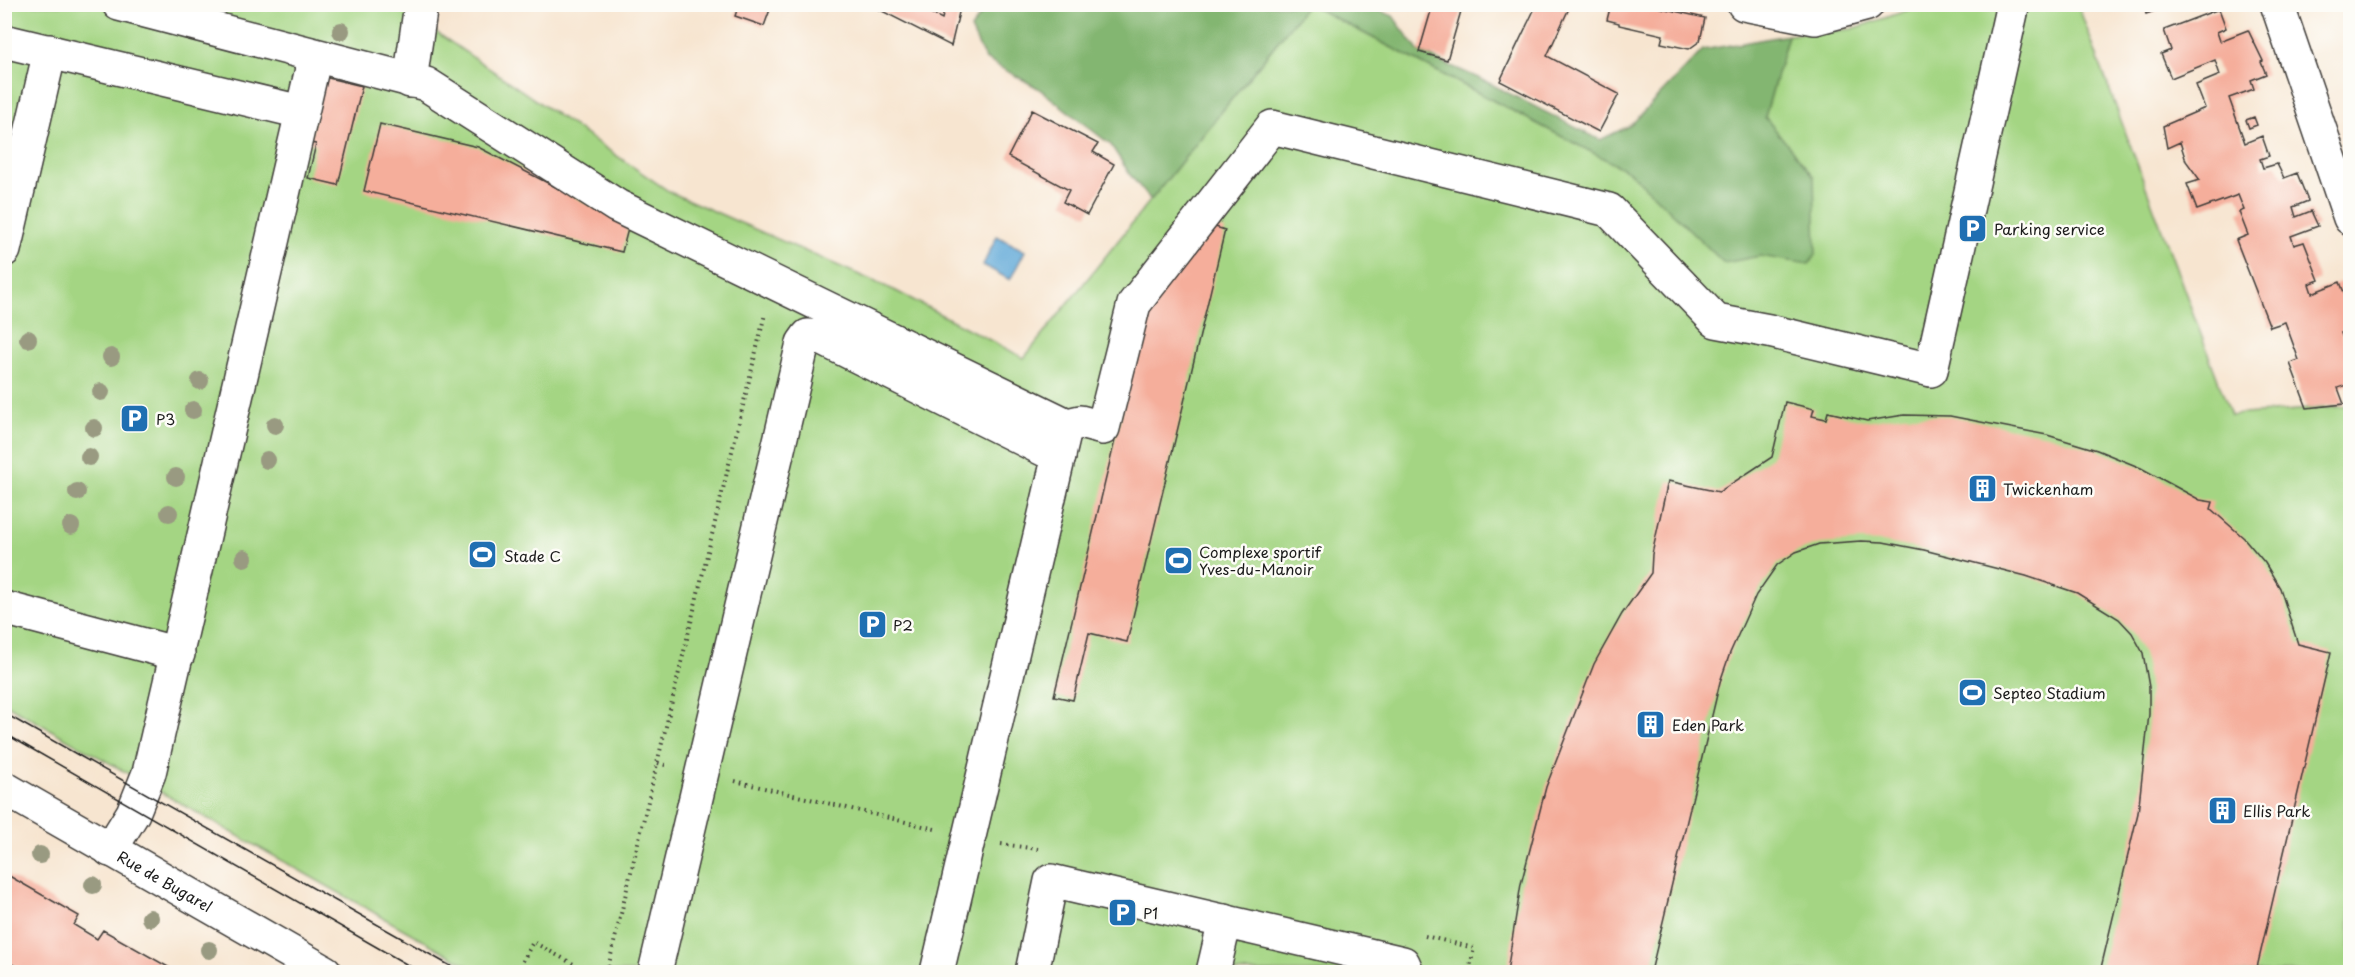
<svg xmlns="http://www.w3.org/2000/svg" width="2355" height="977" viewBox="0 0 2355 977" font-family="'Playpen Sans',sans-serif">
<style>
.green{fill:#a4d583;stroke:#607850;stroke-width:1.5}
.forest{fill:#83b671;stroke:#506946;stroke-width:1.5}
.water{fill:#61a9d8;stroke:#3e627a;stroke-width:1.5}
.building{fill:#f5ae9b}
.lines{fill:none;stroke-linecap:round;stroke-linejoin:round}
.minor-casing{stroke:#3d3a37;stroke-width:36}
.path{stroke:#3d3a37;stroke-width:4;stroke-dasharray:1.5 4.5;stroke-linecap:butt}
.minor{stroke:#fff;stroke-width:33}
.tram{stroke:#1c1c1c;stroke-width:1.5}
.tree{fill:#999a81}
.labels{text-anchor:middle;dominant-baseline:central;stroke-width:5;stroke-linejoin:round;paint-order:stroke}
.poi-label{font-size:15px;fill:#1c1c1c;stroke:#fdfcf7;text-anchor:start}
.street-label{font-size:15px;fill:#1c1c1c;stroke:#fdfcf7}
</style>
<rect width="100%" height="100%" fill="#fdfcf7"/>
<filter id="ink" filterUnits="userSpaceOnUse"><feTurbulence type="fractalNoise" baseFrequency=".0167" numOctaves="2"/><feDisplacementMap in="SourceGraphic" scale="12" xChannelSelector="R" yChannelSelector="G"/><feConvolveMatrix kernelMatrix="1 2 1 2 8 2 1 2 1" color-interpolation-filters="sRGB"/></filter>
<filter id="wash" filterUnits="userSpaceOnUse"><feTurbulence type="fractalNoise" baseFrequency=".008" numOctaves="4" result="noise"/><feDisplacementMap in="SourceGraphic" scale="24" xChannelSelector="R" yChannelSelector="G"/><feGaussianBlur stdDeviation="1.35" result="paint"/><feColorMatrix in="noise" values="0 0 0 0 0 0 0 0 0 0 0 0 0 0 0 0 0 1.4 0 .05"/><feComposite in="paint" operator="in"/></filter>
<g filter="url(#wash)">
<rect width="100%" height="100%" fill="#f7e5d0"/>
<!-- green -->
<path class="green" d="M 5,5 L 439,5 L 433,30 L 670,192 L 896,291 L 1024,358 L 1307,5 L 1310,5 L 1630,172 L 1724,262 L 1788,35 L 1852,29 L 1923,5 L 2078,5 L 2231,415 L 2350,406 L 2350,972 L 509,972 L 500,968 L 496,972 L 479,972 L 5,704 Z"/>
<!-- forest -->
<path class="forest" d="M 987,5 L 987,4 L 1307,5 L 1151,200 L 1131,176 L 1111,145 L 1038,88 L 985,59 L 971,29 Z
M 1310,5 L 1366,5 L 1393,16 L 1419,52 L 1483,80 L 1600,140 L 1631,125 L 1703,50 L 1788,35 L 1765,117 L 1814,177 L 1816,255 L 1809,264 L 1760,256 L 1724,263 L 1630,172 Z"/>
<!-- water -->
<path class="water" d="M 997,236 L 1025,251 L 1010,280 L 983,265 Z"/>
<g id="blocks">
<!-- building -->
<path class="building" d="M 739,4 L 772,4 L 764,26 L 735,16 Z
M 878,4 L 913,4 L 942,19 L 946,4 L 961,4 L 951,46 L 876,8 Z
M 1433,4 L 1463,4 L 1447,60 L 1419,52 Z
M 1537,4 L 1571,4 L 1547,56 L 1619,94 L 1599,132 L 1500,81 Z
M 1611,4 L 1644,4 L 1705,18 L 1700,41 L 1689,49 L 1661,43 L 1663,35 L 1619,25 L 1619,23 L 1607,20 Z
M 2143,4 L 2171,4 L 2172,5 L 2146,14 Z
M 2219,9 L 2226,28 L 2217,32 L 2220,41 L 2248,30 L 2263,61 L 2261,62 L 2266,74 L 2251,80 L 2254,89 L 2229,98 L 2245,143 L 2262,136 L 2269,156 L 2260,159 L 2263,168 L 2277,164 L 2284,178 L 2297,173 L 2308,201 L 2293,207 L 2296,217 L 2311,211 L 2318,226 L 2291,236 L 2294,245 L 2304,242 L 2319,280 L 2309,284 L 2312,293 L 2340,282 L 2346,298 L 2348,297 L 2350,303 L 2350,330 L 2341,333 L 2348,351 L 2350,350 L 2350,384 L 2338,388 L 2344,404 L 2307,408 L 2290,363 L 2299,360 L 2285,322 L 2270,327 L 2236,240 L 2248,235 L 2239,212 L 2244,210 L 2238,195 L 2197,210 L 2187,184 L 2200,180 L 2186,161 L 2180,142 L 2167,148 L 2163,126 L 2205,108 L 2196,85 L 2220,75 L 2215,60 L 2171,78 L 2161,54 L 2171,50 L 2164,30 Z
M 324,77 L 362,86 L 338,185 L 308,178 L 316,144 L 309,143 Z
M 1032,110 L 1098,144 L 1093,152 L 1114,164 L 1087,215 L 1063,202 L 1069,190 L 1008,157 Z
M 2254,117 L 2257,125 L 2249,128 L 2246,120 Z
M 380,124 L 478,147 L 629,225 L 622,252 L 364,191 Z
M 1212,226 L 1225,230 L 1127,642 L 1089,633 L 1073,700 L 1054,696 L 1147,306 Z
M 1785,402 L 1814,409 L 1812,416 L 1826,419 L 1828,412 L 1867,421 L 1904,415 L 1950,416 L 2047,435 L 2097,450 L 2141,468 L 2200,500 L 2213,502 L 2211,509 L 2244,538 L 2265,563 L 2280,588 L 2298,644 L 2331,652 L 2256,972 L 2100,972 L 2138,813 L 2149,714 L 2149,687 L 2143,653 L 2132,633 L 2119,619 L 2077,593 L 2026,576 L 1924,550 L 1883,542 L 1861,541 L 1819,544 L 1796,552 L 1777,565 L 1756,595 L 1730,653 L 1720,682 L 1651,972 L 1507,972 L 1521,884 L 1546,787 L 1594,664 L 1622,614 L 1651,573 L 1652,554 L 1668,481 L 1719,492 L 1772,457 Z
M 4,873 L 79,916 L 74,925 L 97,939 L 103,930 L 177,972 L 27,972 L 4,960 Z"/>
</g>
</g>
<g filter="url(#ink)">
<use href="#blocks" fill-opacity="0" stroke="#3d3a37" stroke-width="1.5"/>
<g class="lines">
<defs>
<g id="minor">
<path d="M 119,4 L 426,84 L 617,206 L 1067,425 L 1080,422 L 1103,428 L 1134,304 L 1272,127 L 1609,210 L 1716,321 L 1769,331 L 1931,370 L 2013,4"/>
<path d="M 1744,4 L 1815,18 L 1867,4"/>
<path d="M 2277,4 L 2350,218"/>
<path d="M 4,41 L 301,112"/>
<path d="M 410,81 L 421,4"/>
<path d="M 4,250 L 50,51"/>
<path d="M 4,608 L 178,654"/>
<path id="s1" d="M 4,788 L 325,972"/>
<path d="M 110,850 L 133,813 L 149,773 L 315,56"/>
<path d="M 655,972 L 803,343 L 808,336 L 819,337 L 1059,457"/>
<path d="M 937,972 L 1064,434"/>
<path d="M 1032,972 L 1051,881 L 1403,963 L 1407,972"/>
<path d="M 1213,972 L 1225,921"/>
</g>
</defs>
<!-- minor casing -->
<use href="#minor" class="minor-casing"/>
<!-- path -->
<path class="path" d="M 658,763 L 669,766
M 735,781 L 935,829
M 1001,844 L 1038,849
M 1425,936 L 1474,948 L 1469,972
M 517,972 L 533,942 L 588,972
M 607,972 L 765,314"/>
<!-- minor -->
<use href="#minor" class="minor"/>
<!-- tram -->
<path class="tram" d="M 4,713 L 461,972
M 4,733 L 420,972"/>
</g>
<!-- trees -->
<g class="tree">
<circle cx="341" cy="31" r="9"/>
<circle cx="28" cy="339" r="9"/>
<circle cx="111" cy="357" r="9"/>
<circle cx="200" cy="381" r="9"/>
<circle cx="101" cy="392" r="9"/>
<circle cx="193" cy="410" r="9"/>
<circle cx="275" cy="425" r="9"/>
<circle cx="94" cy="428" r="9"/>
<circle cx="89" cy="457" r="9"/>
<circle cx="267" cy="460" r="9"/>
<circle cx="176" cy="477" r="9"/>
<circle cx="77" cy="492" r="9"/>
<circle cx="169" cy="513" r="9"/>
<circle cx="71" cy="526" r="9"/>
<circle cx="244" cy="558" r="9"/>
<circle cx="40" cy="855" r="9"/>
<circle cx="93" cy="885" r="9"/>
<circle cx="150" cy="918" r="9"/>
<circle cx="209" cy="950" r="9"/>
</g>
</g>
<!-- icons -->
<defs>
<symbol id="parking-square" viewBox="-11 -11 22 22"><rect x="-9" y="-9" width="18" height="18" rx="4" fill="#1f6fb2" stroke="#fdfcf7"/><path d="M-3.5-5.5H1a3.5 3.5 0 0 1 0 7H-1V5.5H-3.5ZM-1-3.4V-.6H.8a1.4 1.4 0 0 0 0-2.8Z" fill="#fff"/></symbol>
<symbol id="building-square" viewBox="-11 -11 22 22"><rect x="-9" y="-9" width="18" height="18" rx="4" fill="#1f6fb2" stroke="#fdfcf7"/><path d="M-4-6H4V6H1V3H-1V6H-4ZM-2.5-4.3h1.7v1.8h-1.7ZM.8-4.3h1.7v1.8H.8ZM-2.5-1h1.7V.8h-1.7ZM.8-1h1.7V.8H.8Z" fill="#fff"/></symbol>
<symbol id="stadium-square" viewBox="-11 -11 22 22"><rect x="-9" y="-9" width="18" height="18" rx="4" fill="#1f6fb2" stroke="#fdfcf7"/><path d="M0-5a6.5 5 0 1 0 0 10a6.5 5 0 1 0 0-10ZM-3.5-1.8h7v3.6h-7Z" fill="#fff"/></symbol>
</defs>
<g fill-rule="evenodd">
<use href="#parking-square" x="1956" y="212" width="33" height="33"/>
<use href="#parking-square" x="118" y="402" width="33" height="33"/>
<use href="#building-square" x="1966" y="472" width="33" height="33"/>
<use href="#stadium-square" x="466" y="538" width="33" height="33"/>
<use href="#stadium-square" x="1162" y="544" width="33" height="33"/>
<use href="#parking-square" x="856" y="608" width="33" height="33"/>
<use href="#stadium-square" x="1956" y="676" width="33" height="33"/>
<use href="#building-square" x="1634" y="708" width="33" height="33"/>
<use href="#building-square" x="2206" y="794" width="33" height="33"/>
<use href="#parking-square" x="1106" y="896" width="33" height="33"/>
</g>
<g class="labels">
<!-- poi labels -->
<g class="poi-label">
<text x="1994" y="228">Parking service</text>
<text x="156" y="418">P3</text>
<text x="2003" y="488">Twickenham</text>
<text x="1199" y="551">Complexe sportif<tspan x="1199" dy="17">Yves-du-Manoir</tspan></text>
<text x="504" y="555">Stade C</text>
<text x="893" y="624">P2</text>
<text x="1993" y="692">Septeo Stadium</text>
<text x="1672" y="724">Eden Park</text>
<text x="2243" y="810">Ellis Park</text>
<text x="1143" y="912">P1</text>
</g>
<!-- street labels -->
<g class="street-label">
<text stroke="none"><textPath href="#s1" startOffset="186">Rue de Bugarel</textPath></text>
</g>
</g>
<!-- margin -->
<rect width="2355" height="977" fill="none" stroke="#fdfcf7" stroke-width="24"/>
</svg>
